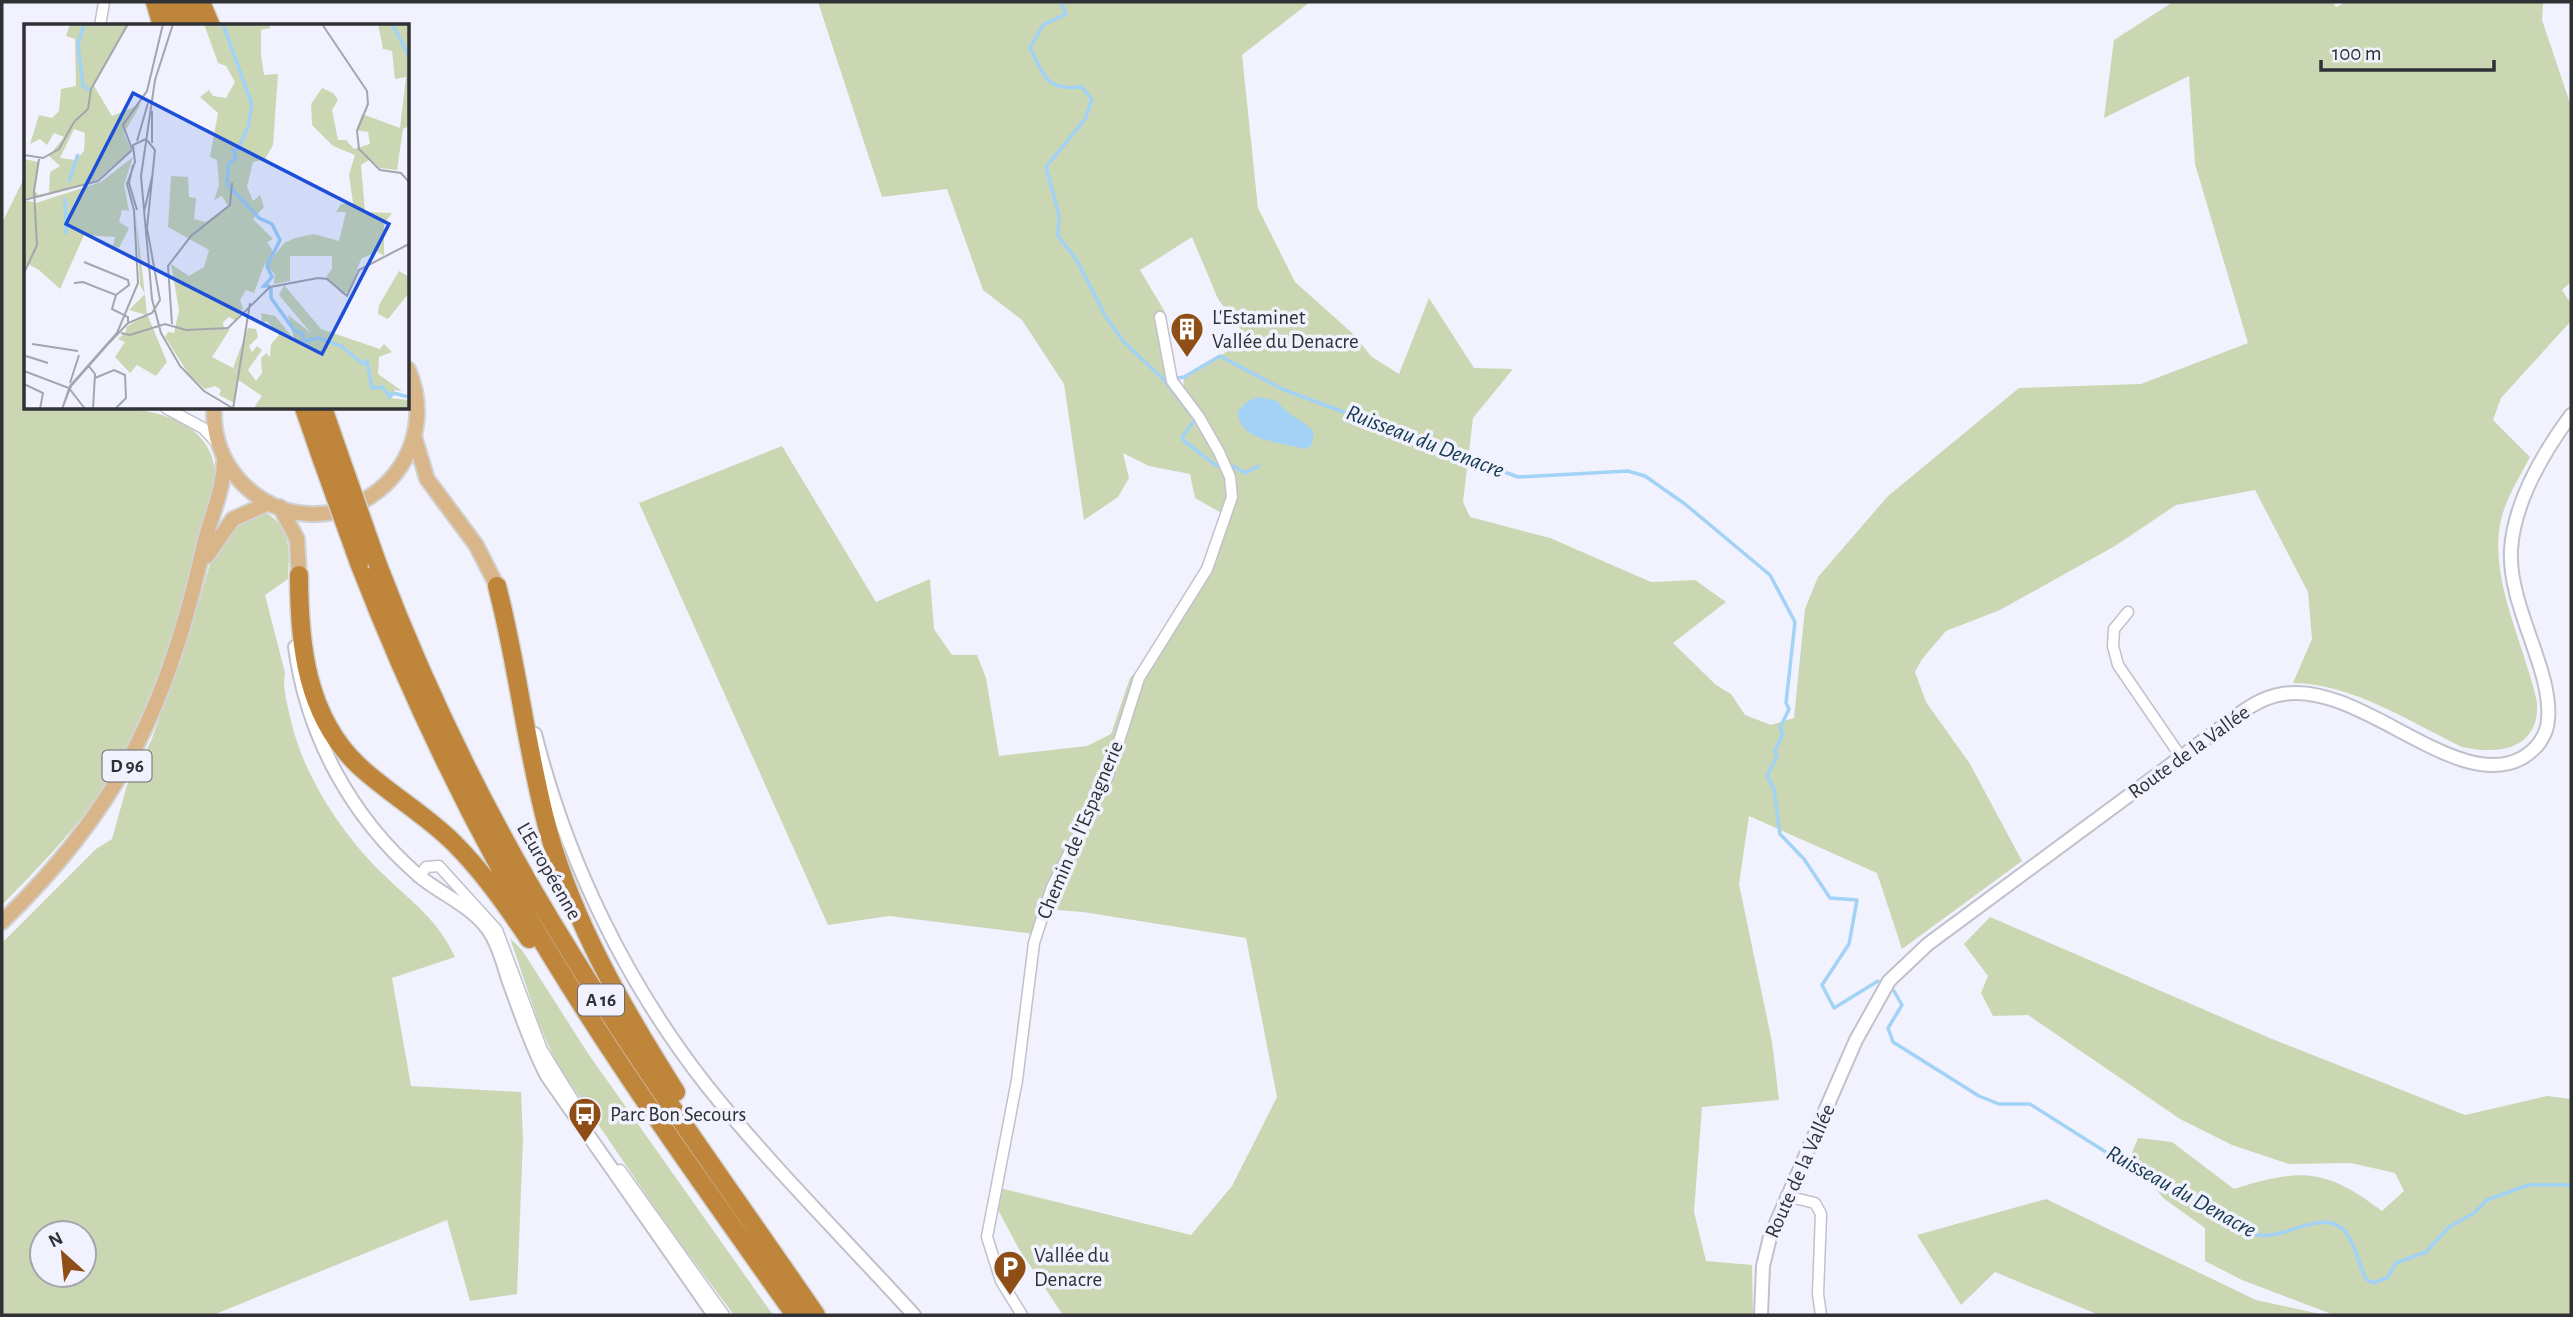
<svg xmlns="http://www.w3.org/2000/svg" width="2573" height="1317" viewBox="0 0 2573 1317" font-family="'Alegreya Sans',sans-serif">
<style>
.green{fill:#cbd7b3;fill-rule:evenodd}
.water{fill:#a2d2f5}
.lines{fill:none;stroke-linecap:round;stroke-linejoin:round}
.stream{stroke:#a2d2f5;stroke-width:3.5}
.street-casing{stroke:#c0c1cc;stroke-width:13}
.secondary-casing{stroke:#c0c1cc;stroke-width:16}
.primary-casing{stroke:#d1d2d3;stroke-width:18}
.highway-casing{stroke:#d1d2d3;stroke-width:21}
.street{stroke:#fff;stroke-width:10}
.secondary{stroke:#fff;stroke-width:12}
.primary{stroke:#d9b689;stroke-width:14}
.highway{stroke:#bf853a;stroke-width:18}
.highway-bridge-casing{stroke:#d1d2d3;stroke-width:21;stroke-linecap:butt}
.highway-bridge{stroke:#bf853a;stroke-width:18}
.labels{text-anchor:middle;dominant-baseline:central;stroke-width:7;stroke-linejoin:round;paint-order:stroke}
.shield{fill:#f1f2fd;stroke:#6a6b71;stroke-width:2}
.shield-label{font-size:19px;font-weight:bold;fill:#303135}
.poi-label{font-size:21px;fill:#303135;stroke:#f1f2fd;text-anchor:start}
.street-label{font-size:21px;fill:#303135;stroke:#f1f2fd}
.water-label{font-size:23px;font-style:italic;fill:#143a51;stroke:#f1f2fd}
.inset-river{fill:none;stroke:#a2d2f5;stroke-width:3.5}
.inset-road{fill:none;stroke:#a4a5ad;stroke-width:2}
.view{fill:#1d4ed8;fill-opacity:0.15;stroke:#1d4ed8;stroke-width:3.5}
.inset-edge{fill:none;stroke:#303135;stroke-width:3.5}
</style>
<rect width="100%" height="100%" fill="#f1f2fd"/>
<!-- green -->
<path class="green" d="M 818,2 L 1310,2 L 1242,55 L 1258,208 L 1295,282 L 1351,332 L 1372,357 L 1399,374 L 1429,298 L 1474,368 L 1513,369 L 1473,418 L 1463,502 L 1470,517 L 1550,538 L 1651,582 L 1695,580 L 1726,602 L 1673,643 L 1716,685 L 1731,694 L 1745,715 L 1771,725 L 1794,718 L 1805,609 L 1818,577 L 1888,496 L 2019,388 L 2141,384 L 2248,343 L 2195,164 L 2189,76 L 2104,118 L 2114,40 L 2173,2 L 2333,2 L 2336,7 L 2347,2 L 2543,2 L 2542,20 L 2571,106 L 2571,282 L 2562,290 L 2571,304 L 2571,321 L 2501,398 L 2493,420 L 2530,457 C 2520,476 2508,495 2502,516 C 2486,574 2525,645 2537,702 C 2540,750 2498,755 2462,747 C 2408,721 2353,684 2293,683 L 2312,639 L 2308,592 L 2255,490 L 2176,505 L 2115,546 L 2000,610 L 1946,631 L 1922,659 L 1915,672 L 1926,702 L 1970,764 L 2022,861 L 1902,949 L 1877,873 L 1749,816 L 1739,884 L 1772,1042 L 1779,1100 L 1702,1107 L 1694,1212 L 1706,1261 L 1752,1265 L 1753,1315 L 1063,1315 L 1019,1249 L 996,1206 L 1000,1188 L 1191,1235 L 1232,1186 L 1277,1097 L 1246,938 L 1083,912 L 1044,909 L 1035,934 L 889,916 L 828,925 L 639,503 L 782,446 L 876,602 L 930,579 L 934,629 L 952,655 L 977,655 L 986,678 L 999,756 L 1087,746 L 1111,734 L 1130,678 L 1167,637 L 1192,593 L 1225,515 L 1195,498 L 1190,474 L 1149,466 L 1123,453 L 1129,478 L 1118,497 L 1084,520 L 1064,384 L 1022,320 L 983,290 L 947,189 L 882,197 ZM 1192,237 L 1218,299 L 1248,339 L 1184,377 L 1183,387 L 1168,360 L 1165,312 L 1140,270 Z
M 26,174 L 26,408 C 86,408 212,391 216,478 C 185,588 160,705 94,801 C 67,839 34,872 2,905 L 2,223 Z
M 263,511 C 293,528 289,548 288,579 L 265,595 L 285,673 C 282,689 288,705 291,721 C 304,777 343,836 385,876 C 414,904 437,919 455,957 L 392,978 L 411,1086 L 521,1092 L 523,1139 L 517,1294 L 470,1301 L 447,1220 L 213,1315 L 2,1315 L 2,943 L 96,849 L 112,839 L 127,785 L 151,741 L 189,636 L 209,567 L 223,540 L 241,520 ZM 42,1233 L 84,1233 L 84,1275 L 42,1275 Z
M 1990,917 L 2272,1039 L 2465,1115 L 2547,1096 L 2571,1099 L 2571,1315 L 2334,1315 L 2242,1280 L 2205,1261 L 2205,1228 L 2163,1198 L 2131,1155 L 2138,1138 L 2172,1142 L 2234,1189 C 2301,1168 2325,1168 2382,1211 L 2404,1191 L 2395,1173 L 2351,1163 L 2289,1164 L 2232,1145 L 2180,1119 L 2028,1015 L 1993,1016 L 1981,993 L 1988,976 L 1964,944 Z
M 510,938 L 522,950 L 587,1052 L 773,1315 L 734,1315 L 666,1224 L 555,1061 L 538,1021 Z
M 2046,1199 L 2256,1300 L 2325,1315 L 2099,1315 L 1995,1272 L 1961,1305 L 1917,1235 Z"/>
<!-- water -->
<path class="water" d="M 1259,397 L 1277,401 C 1291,419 1300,417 1314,432 L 1312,445 L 1306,449 C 1283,443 1237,441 1238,411 L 1248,401 Z"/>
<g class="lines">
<!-- stream -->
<path class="stream" d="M 1061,2 L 1066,14 L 1043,25 L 1030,48 C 1045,76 1045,91 1082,87 L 1092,100 L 1085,119 L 1046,167 L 1059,215 L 1058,236 L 1076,259 L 1106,317 L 1124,342 L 1164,380 L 1184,377 L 1220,356 L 1282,389 L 1518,477 L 1628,471 L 1645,476 L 1685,504 L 1770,575 L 1795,622 L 1786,703 L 1789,709 L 1780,728 L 1783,733 L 1775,751 L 1777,756 L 1767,776 L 1774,789 L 1780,834 L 1804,859 L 1830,898 L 1857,900 L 1849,944 L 1822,985 L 1834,1008 L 1878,981
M 1165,381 L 1195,420 L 1182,437 L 1184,441 L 1217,466 L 1233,466 L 1245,473 L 1259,466
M 1894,991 L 1902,1005 L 1888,1028 L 1893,1042 L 1979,1096 L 1999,1104 L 2030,1104 L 2131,1168 L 2180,1191 L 2254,1234 C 2282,1244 2325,1203 2347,1234 C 2356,1247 2359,1265 2366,1279 L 2373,1283 L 2387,1278 L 2396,1263 L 2426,1252 L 2449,1227 L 2474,1213 L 2487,1200 L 2528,1185 L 2571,1185"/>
<defs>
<path id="street" d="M 100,26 L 104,2
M 166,408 L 203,428 L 217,443
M 2128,612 L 2114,629 L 2113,646 L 2118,665 L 2181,757
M 420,876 L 426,867 L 439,866 L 497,930 L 542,1050 L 584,1118
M 620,1170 L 724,1315
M 1786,1196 L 1815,1203 L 1821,1214 L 1818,1294 L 1821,1315
M 1022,1315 L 1001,1281 L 987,1237 L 1017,1080 L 1034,943 L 1052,887 L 1108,776 L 1139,678 L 1207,569 L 1232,497 L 1230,477 L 1219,452 L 1199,417 L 1172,381 L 1160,317"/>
<path id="secondary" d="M 295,647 C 307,736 351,817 419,876 C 441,894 469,905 487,928 C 498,943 503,964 509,982 C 521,1014 531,1046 547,1076 L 714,1315
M 535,734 C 567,861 626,983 707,1086 C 771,1166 845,1239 914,1315
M 1761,1315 L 1763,1266 L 1770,1237 L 1856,1040 L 1889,981 L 1928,944 L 2231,720 C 2247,708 2263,697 2283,694 C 2361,681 2456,794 2522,758 C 2536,750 2547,736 2548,720 C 2553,670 2508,607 2511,550 C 2514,501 2543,453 2571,415"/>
<path id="primary" d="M 214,408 C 213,435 222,461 240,481 C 319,565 453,475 408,369
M 415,439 L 427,479 L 476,545 L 497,586
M 280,507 L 297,539 L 299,575
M 207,556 L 233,519 L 269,503
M 2,922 C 121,807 168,704 204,545 C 211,514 225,489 224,457"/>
<path id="highway" d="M 155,2 L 162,26
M 169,2 L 177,26
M 187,2 L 195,26
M 201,2 L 211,26
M 304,408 L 322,460
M 323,408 L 340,457
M 359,563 C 400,669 447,771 501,870 C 587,1025 693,1171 795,1315
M 378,565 C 429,699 493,828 569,950 C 646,1075 733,1194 816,1315
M 299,575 C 299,644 306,716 359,766 C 389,794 425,814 454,843 C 483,872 506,905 529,939
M 497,586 C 518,666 526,749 548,830 C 574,924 624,1010 676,1092"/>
</defs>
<!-- street casing -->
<use href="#street" class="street-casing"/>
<!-- secondary casing -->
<use href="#secondary" class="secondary-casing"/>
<!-- primary casing -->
<use href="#primary" class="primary-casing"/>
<!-- highway casing -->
<use href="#highway" class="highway-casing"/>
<!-- street -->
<use href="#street" class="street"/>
<!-- secondary -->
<use href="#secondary" class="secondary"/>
<!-- primary -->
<use href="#primary" class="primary"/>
<!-- highway -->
<use href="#highway" class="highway"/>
<defs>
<path id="highway-bridge" d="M 340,457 L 378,565
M 322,460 L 359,563"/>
</defs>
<!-- highway-bridge casing -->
<use href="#highway-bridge" class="highway-bridge-casing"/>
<!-- highway-bridge -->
<use href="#highway-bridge" class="highway-bridge"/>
</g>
<!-- icons -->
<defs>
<symbol id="building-pin" viewBox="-11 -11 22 30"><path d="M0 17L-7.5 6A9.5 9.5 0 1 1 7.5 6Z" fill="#8e4e16" stroke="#f1f2fd"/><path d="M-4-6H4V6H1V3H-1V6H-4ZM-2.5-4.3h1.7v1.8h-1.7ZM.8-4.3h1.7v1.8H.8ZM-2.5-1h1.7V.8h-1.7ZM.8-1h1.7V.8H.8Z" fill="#fff"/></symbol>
<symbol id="bus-pin" viewBox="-11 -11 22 30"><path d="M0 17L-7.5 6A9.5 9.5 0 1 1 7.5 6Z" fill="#8e4e16" stroke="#f1f2fd"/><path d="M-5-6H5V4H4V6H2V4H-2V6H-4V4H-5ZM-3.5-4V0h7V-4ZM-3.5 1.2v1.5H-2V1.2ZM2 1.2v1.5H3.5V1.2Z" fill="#fff"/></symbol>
<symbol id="parking-pin" viewBox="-11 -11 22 30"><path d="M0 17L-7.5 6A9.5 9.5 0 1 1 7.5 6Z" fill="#8e4e16" stroke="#f1f2fd"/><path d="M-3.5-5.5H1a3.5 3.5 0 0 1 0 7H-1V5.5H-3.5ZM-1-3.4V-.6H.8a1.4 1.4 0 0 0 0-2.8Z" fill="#fff"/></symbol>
</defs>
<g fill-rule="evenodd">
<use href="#building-pin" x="1168" y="310" width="38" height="52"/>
<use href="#bus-pin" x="566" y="1095" width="38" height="52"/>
<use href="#parking-pin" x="991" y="1248" width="38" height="52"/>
</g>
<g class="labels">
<!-- shield labels -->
<g class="shield">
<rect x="102.5" y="750.5" width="49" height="31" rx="5"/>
<rect x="578" y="984.5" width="46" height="31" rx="5"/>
</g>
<g class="shield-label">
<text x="127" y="766">D 96</text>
<text x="601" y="1000">A 16</text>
</g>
<!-- poi labels -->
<g class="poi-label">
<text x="1212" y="317">L'Estaminet<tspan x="1212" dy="24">Vallée du Denacre</tspan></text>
<text x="610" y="1114">Parc Bon Secours</text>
<text x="1034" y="1255">Vallée du<tspan x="1034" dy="24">Denacre</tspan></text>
</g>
<!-- street labels -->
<g class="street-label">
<text transform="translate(2189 752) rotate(-36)">Route de la Vallée</text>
<text transform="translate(1080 830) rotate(-67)">Chemin de l'Espagnerie</text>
<text transform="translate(549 871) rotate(60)">L'Européenne</text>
<text transform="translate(1800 1171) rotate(-66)">Route de la Vallée</text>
</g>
<!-- water labels -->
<g class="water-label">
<text transform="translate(1425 442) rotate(21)">Ruisseau du Denacre</text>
<text transform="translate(2181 1192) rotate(29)">Ruisseau du Denacre</text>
</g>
</g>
<!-- overview -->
<g transform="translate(24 24)">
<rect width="385" height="385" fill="#f1f2fd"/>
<path d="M 46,0 L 104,0 L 70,62 L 88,92 L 117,80 L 100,109 L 107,126 L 73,156 L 17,173 L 0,174 L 0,135 L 15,138 L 10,165 L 14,171 L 25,170 L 26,148 L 36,142 L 25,132 L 40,113 L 30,109 L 23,121 L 16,115 L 6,120 L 15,91 L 28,94 L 35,87 L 37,65 L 52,62 L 51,15 L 42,12 ZM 50,105 L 61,109 L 60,127 L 52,136 L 36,134 ZM 180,0 L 246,0 L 246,4 L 237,6 L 237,31 L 240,51 L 254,50 L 249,121 L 241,135 L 229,138 L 223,163 L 229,177 L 236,171 L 240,183 L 229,195 L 249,215 L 243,218 L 251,231 L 260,219 L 271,214 L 290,210 L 315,217 L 322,188 L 312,188 L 317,180 L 329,179 L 325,151 L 331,131 L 309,122 L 288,101 L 287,80 L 298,64 L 309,69 L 314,76 L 308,86 L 314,116 L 322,116 L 330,125 L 346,120 L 344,108 L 332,106 L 338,90 L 376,104 L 382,53 L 371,55 L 368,27 L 359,25 L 354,0 L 385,0 L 385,102 L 379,105 L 373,146 L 356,144 L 346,135 L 337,141 L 341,188 L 368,189 L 360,200 L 360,232 L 353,227 L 337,235 L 325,268 L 318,270 L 302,253 L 308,245 L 308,232 L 266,232 L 266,257 L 250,260 L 251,251 L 241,239 L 230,269 L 222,266 L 216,276 L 219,284 L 212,297 L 205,293 L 199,298 L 200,305 L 206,305 L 188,333 L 209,344 L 224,304 L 232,305 L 234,313 L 225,322 L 228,328 L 233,322 L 238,326 L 224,346 L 232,357 L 238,349 L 237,334 L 242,329 L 246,333 L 247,320 L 255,311 L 243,297 L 238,298 L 237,289 L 251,292 L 270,315 L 264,291 L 287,309 L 255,271 L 260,261 L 297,305 L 356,325 L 360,320 L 368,328 L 355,333 L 354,350 L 378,367 L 371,366 L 364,374 L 385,376 L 385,385 L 229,385 L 238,372 L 213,355 L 210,379 L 195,371 L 197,366 L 191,362 L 181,365 L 166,352 L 141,313 L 144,308 L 150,309 L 155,286 L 147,240 L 165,252 L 180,243 L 185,226 L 144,203 L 147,152 L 164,153 L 165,173 L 172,174 L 170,195 L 182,198 L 204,182 L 198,172 L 190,176 L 195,161 L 193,136 L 186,133 L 194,89 L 176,73 L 185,66 L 189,72 L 202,74 L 211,58 L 202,42 L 194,39 ZM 109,133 L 100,161 L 105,187 L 98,186 L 95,198 L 105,204 L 95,224 L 89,222 L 91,213 L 60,211 L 36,265 L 15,246 L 4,240 L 0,244 L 0,176 L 12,179 L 77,158 ZM 112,190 L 123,290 L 143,338 L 132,352 L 113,341 L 106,349 L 91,333 L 101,318 L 94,315 L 102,308 L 102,303 L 122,291 L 105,286 L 121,270 L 116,261 ZM 375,247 L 385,253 L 385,269 L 364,295 L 354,290 L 355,281 Z" fill="#cbd7b3" fill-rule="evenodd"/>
<path class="inset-river" d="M 60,0 L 54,21 L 59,62 L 65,66M 199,0 L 228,81 L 224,103 L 214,125 L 209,126 L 212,134 L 204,141 L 203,160 L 235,194 L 248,200 L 256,216 L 243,242 L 248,253 L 240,262 L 246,262M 368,0 L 385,32M 45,158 L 54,130M 41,174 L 42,210M 247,264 L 247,274 L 270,306 L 279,310 L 280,317 L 295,314 L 317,322 L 339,340 L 343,337 L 348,364 L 358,363 L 366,373 L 369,369 L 385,373"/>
<path class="inset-road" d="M 149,0 L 131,56 L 117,152 L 128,275 L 137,309 L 156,342 L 180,367 L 210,385M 298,0 L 343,67 L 344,80 L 333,107 L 335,125 L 356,146 L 377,149 L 385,158M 122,115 L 131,126 L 123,204 L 136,276 L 128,289 L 104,299 L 84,320 L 47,362 L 38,385 L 46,362 L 93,309 L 114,259 L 110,186 L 103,160 L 111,138 L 109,121 ZM 113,117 L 124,79M 128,119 L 128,87M 108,125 L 99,101 L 123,67 L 139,0M 0,131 L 19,134 L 35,125 L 50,98 L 64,85 L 67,65 L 104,0M 109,141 L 105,159 L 113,186M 0,176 L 74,157 L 108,126M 120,188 L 128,153M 60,238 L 104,256 L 105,261 L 92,271M 0,249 L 13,221 L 10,167 L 15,135M 50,259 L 59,258 L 92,271 L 88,285 L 104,293 L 104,298M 148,300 L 144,242 L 167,212 L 206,181 L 208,159M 97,309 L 106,311 L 141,300 L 162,306 L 204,304 L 246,263 L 294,254 L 303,255 L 323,272 L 335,246 L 385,220M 8,320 L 54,327M 2,332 L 24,339M 64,341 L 71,350 L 69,385M 0,347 L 45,364 L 61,385M 71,354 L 90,346 L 101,351 L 102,374 L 91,385M 46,359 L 55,331M 0,360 L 19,369 L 16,385M 209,385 L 226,279"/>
<path class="view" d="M 109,69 L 365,200 L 298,330 L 42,200 Z"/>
<rect width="385" height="385" class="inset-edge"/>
</g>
<!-- border -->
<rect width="2573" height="1317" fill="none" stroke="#303135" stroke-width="7"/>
<!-- north arrow -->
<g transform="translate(63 1254) rotate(333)"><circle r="33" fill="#f1f2fd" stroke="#a4a5ad" stroke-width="2"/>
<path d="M0-5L12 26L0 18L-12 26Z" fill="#8e4e16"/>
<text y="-10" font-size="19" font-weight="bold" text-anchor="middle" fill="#303135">N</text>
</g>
<!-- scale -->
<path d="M2321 60v10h173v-10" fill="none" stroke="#303135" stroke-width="3.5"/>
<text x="2332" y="60" font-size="21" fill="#303135" stroke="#f1f2fd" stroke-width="5" paint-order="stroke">100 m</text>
</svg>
